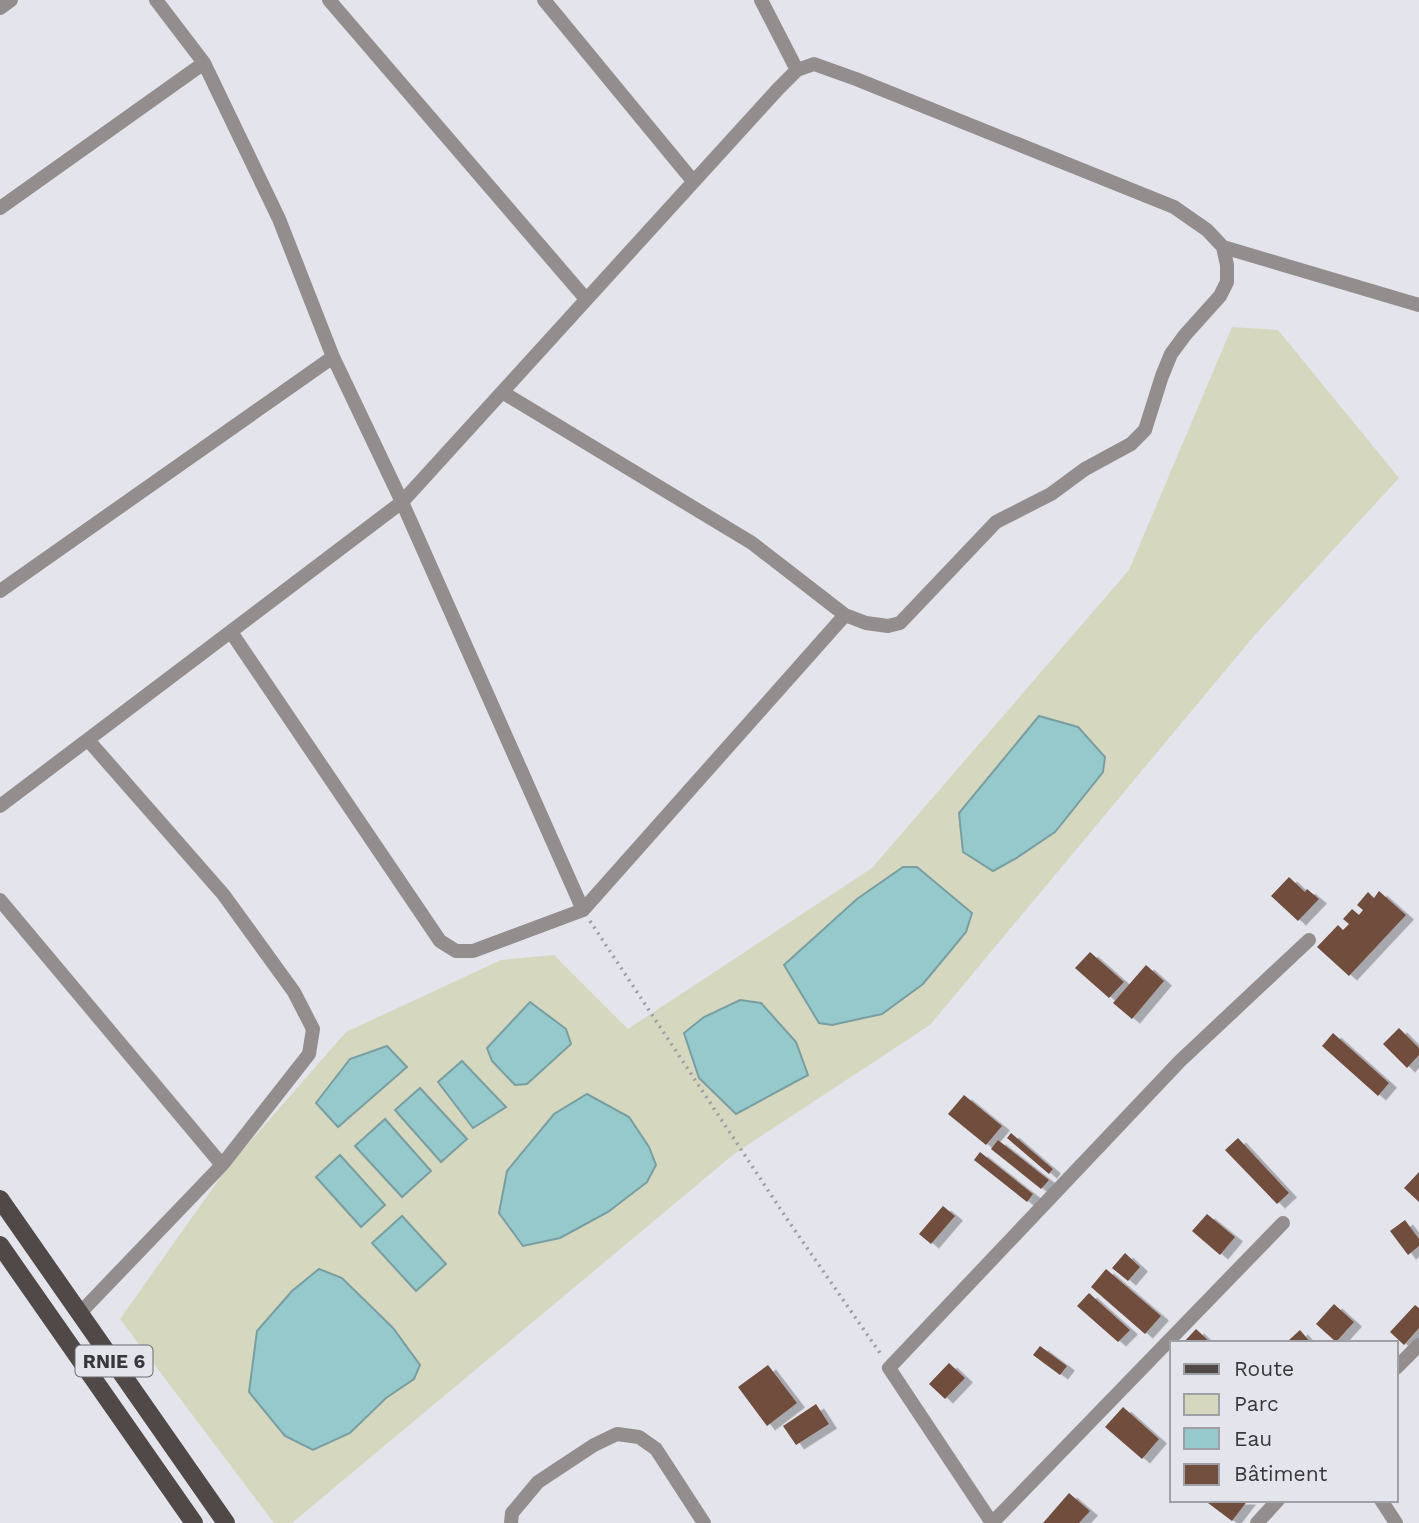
<svg xmlns="http://www.w3.org/2000/svg" width="1419" height="1523" viewBox="0 0 1419 1523" font-family="'Work Sans',sans-serif">
<style>
.green{fill:#d5d8bf}
.water{fill:#95c9cc;stroke:#799ea1;stroke-width:2}
.building{fill:#714e3e;filter:url(#shadow)}
.lines{fill:none;stroke-linecap:round;stroke-linejoin:round}
.path{stroke:#9d9da4;stroke-width:3.5;stroke-dasharray:2 5;stroke-linecap:butt}
.street{stroke:#938e8d;stroke-width:14}
.primary{stroke:#514947;stroke-width:18}
.labels{text-anchor:middle;dominant-baseline:central;stroke-width:7;stroke-linejoin:round;paint-order:stroke}
.shield{fill:#e4e4ed;stroke:#6c6c71;stroke-width:2}
.shield-label{font-size:19px;font-weight:bold;fill:#38383c}
</style>
<defs>
<filter id="shadow"><feDropShadow dx="8" dy="4.5" stdDeviation="0" flood-color="#0004"/></filter>
</defs>
<rect width="100%" height="100%" fill="#e4e4ed"/>
<!-- green -->
<path class="green" d="M 1232,327 L 1278,330 L 1399,478 L 1254,636 L 930,1025 L 734,1154 L 292,1523 L 274,1523 L 120,1319 L 227,1168 L 346,1032 L 501,960 L 554,955 L 628,1029 L 872,868 L 1129,570 Z"/>
<!-- water -->
<path class="water" d="M 1039,716 L 1078,727 L 1105,757 L 1103,772 L 1055,832 L 1015,859 L 993,871 L 963,852 L 959,813 Z
M 903,867 L 917,867 L 972,913 L 966,932 L 923,984 L 882,1014 L 832,1025 L 819,1023 L 784,965 L 857,899 Z
M 740,1000 L 761,1003 L 796,1042 L 808,1075 L 736,1114 L 699,1078 L 684,1033 L 704,1017 Z
M 530,1002 L 566,1029 L 571,1044 L 527,1084 L 515,1085 L 492,1061 L 487,1048 Z
M 387,1046 L 407,1067 L 338,1127 L 316,1103 L 350,1059 Z
M 462,1061 L 506,1107 L 473,1128 L 438,1082 Z
M 420,1088 L 467,1139 L 441,1162 L 395,1110 Z
M 587,1094 L 629,1117 L 649,1147 L 656,1165 L 647,1182 L 608,1212 L 560,1238 L 523,1246 L 499,1213 L 507,1171 L 554,1114 Z
M 385,1119 L 431,1171 L 402,1197 L 355,1146 Z
M 340,1155 L 385,1205 L 361,1227 L 316,1177 Z
M 402,1216 L 446,1264 L 416,1291 L 372,1243 Z
M 319,1269 L 342,1278 L 393,1328 L 420,1365 L 414,1379 L 386,1398 L 350,1433 L 313,1450 L 285,1436 L 249,1392 L 257,1331 L 292,1291 Z"/>
<!-- building -->
<path class="building" d="M 1289,877 L 1305,892 L 1307,889 L 1319,899 L 1298,921 L 1271,896 Z
M 1379,891 L 1406,915 L 1349,976 L 1317,947 L 1338,925 L 1343,930 L 1349,924 L 1343,919 L 1352,909 L 1359,915 L 1363,910 L 1357,905 L 1368,892 L 1374,898 Z
M 1090,952 L 1124,982 L 1109,998 L 1075,968 Z
M 1146,965 L 1164,981 L 1132,1019 L 1113,1003 Z
M 1399,1028 L 1419,1048 L 1419,1055 L 1407,1068 L 1383,1044 Z
M 1333,1033 L 1389,1083 L 1378,1096 L 1322,1046 Z
M 964,1095 L 1002,1126 L 986,1145 L 948,1114 Z
M 1011,1133 L 1053,1169 L 1049,1174 L 1007,1138 Z
M 1238,1138 L 1289,1193 L 1277,1204 L 1225,1150 Z
M 998,1140 L 1049,1180 L 1041,1189 L 991,1149 Z
M 980,1152 L 1033,1194 L 1027,1202 L 974,1160 Z
M 1419,1172 L 1419,1202 L 1404,1188 Z
M 943,1206 L 955,1216 L 931,1244 L 919,1234 Z
M 1207,1214 L 1235,1237 L 1220,1255 L 1192,1231 Z
M 1405,1220 L 1419,1239 L 1419,1246 L 1408,1255 L 1390,1231 Z
M 1125,1253 L 1140,1267 L 1128,1281 L 1112,1268 Z
M 1106,1269 L 1161,1316 L 1145,1334 L 1091,1287 Z
M 1089,1293 L 1130,1330 L 1118,1342 L 1077,1306 Z
M 1334,1304 L 1354,1322 L 1336,1342 L 1316,1324 Z
M 1415,1305 L 1419,1308 L 1419,1328 L 1404,1345 L 1390,1332 Z
M 1196,1329 L 1211,1343 L 1183,1343 Z
M 1300,1330 L 1311,1343 L 1291,1343 L 1289,1340 Z
M 1040,1346 L 1067,1366 L 1060,1375 L 1033,1355 Z
M 949,1363 L 965,1378 L 945,1399 L 929,1384 Z
M 768,1365 L 797,1403 L 767,1426 L 738,1387 Z
M 816,1404 L 829,1424 L 796,1445 L 783,1426 Z
M 1123,1407 L 1159,1439 L 1142,1459 L 1105,1427 Z
M 1069,1493 L 1090,1511 L 1079,1523 L 1043,1523 Z
M 1204,1500 L 1248,1500 L 1232,1521 Z"/>
<g class="lines">
<!-- path -->
<path class="path" d="M 590,921 L 787,1219 L 882,1356"/>
<!-- street -->
<path class="street" d="M 156,0 L 204,63 L 279,219 L 333,357 L 402,502 L 583,910
M 329,0 L 586,299
M 544,0 L 693,181
M 761,0 L 797,70
M 0,8 L 11,0
M 0,208 L 204,63
M 1223,247 L 1419,305
M 0,591 L 333,357
M 231,632 L 440,941 L 456,951 L 473,951 L 583,910 L 845,615
M 0,806 L 402,502 L 778,89 L 797,70 L 814,64 L 856,79 L 1174,207 L 1207,230 L 1223,247 L 1227,265 L 1227,282 L 1220,296 L 1185,335 L 1171,354 L 1162,376 L 1145,430 L 1131,444 L 1085,469 L 1051,494 L 996,522 L 900,623 L 888,626 L 866,623 L 845,615 L 752,543 L 502,392
M 0,900 L 222,1165
M 80,1313 L 222,1165 L 309,1054 L 313,1029 L 294,992 L 223,894 L 88,740
M 1396,1368 L 1419,1345
M 1381,1500 L 1396,1523
M 511,1523 L 512,1513 L 538,1482 L 594,1445 L 617,1434 L 639,1437 L 656,1449 L 704,1523
M 992,1523 L 889,1368 L 1180,1061 L 1309,940
M 992,1523 L 1283,1223
M 1257,1523 L 1278,1500"/>
<!-- primary -->
<path class="primary" d="M 0,1199 L 226,1523
M 0,1245 L 194,1523"/>
</g>
<g class="labels">
<!-- shield labels -->
<rect class="shield" x="75.5" y="1345.5" width="77" height="31" rx="5"/>
<g class="shield-label">
<text x="114" y="1361">RNIE 6</text>
</g>
</g>
<!-- legend -->
<rect x="1170" y="1341" width="228" height="161" fill="#e4e4ed" stroke="#9f9fa6" stroke-width="2"/>
<rect x="1184" y="1364" width="35" height="10" fill="#514947" stroke="#9f9fa6" stroke-width="2"/>
<text x="1234" y="1376" font-size="21" fill="#38383c">Route</text>
<rect x="1184" y="1394" width="35" height="21" fill="#d5d8bf" stroke="#9f9fa6" stroke-width="2"/>
<text x="1234" y="1411" font-size="21" fill="#38383c">Parc</text>
<rect x="1184" y="1428" width="35" height="21" fill="#95c9cc" stroke="#9f9fa6" stroke-width="2"/>
<text x="1234" y="1446" font-size="21" fill="#38383c">Eau</text>
<rect x="1184" y="1464" width="35" height="21" fill="#714e3e" stroke="#9f9fa6" stroke-width="2"/>
<text x="1234" y="1481" font-size="21" fill="#38383c">Bâtiment</text>
</svg>
